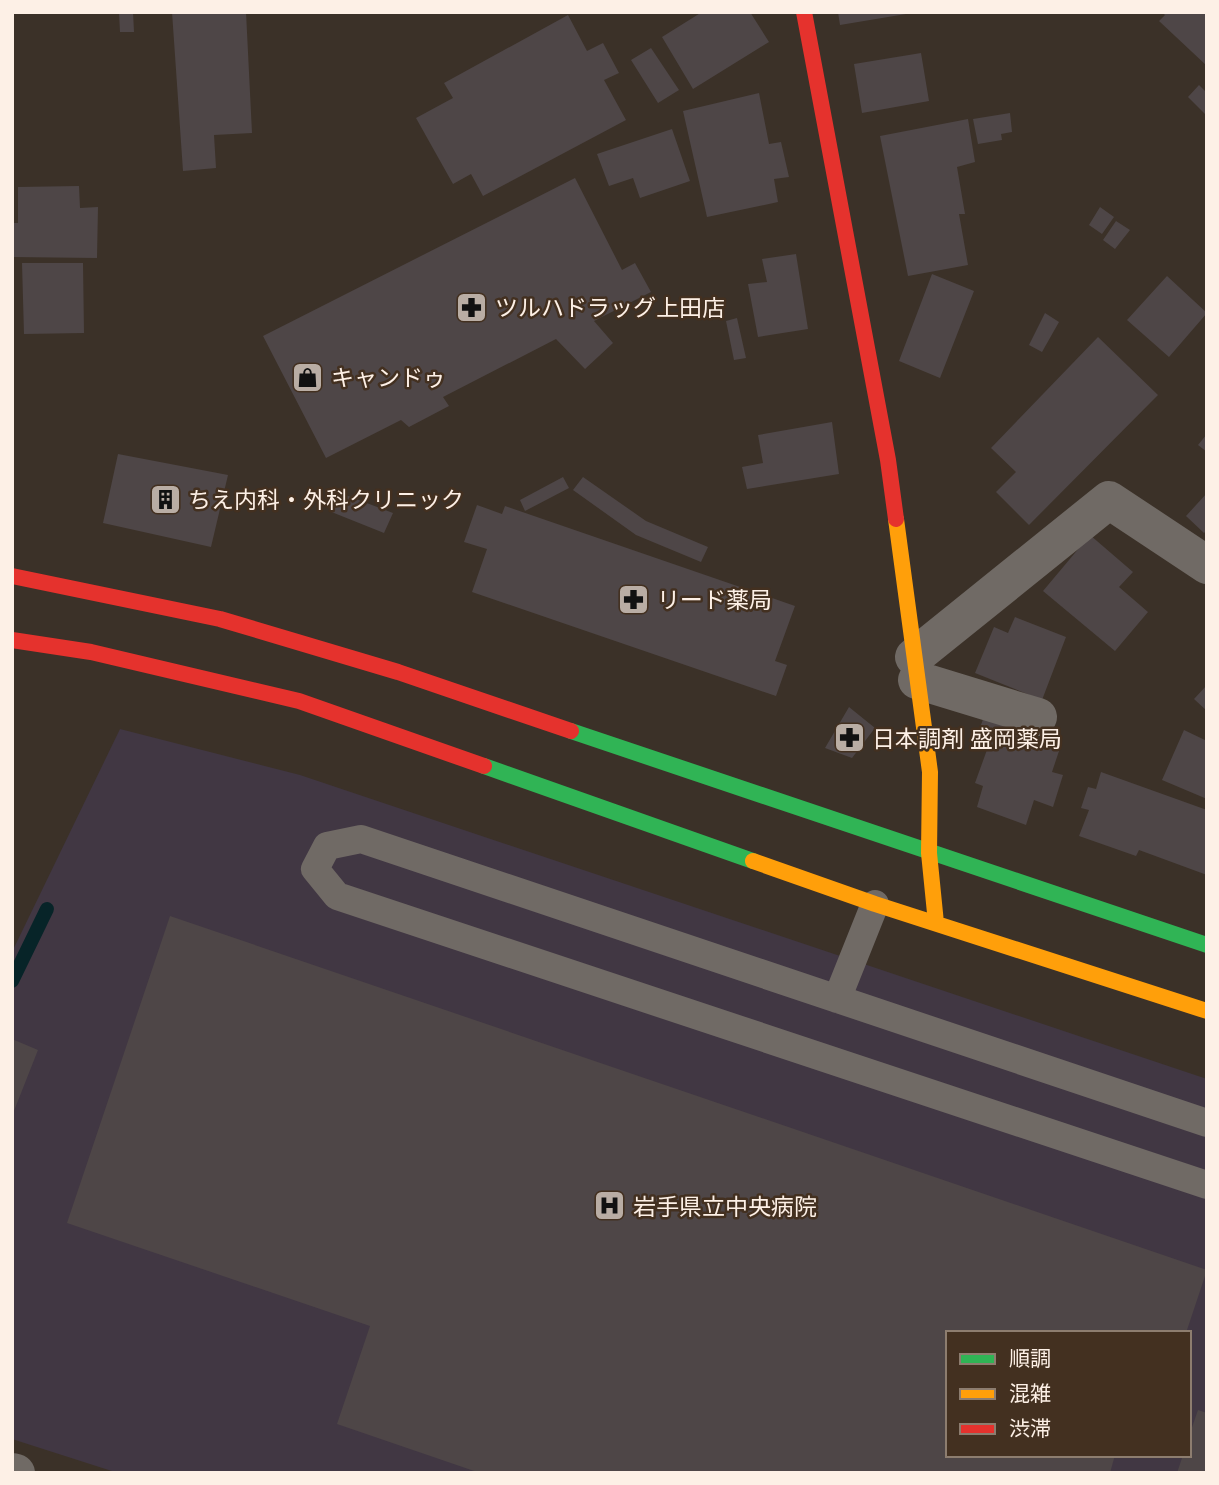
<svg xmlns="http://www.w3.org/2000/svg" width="1219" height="1485" viewBox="0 0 1219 1485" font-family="'Open Sans','Noto Sans JP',sans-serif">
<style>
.medical{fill:#413743;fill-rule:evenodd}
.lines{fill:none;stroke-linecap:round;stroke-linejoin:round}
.stream{stroke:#072428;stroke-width:14}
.building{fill:#4e4647}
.lane{stroke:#706a65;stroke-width:28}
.street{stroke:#706a65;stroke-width:38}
.fast{stroke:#30b455;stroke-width:16}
.slow{stroke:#ff9f0a;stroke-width:16}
.jam{stroke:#e5322d;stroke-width:16}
.labels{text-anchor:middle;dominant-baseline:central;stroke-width:5;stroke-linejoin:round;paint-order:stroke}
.poi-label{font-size:23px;fill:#fdf0e6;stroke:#433020;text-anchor:start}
</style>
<rect width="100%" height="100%" fill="#3b3128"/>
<!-- medical -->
<path class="medical" d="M 120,729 L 300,775 L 1207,1079 L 1207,1473 L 118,1473 L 12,1439 L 12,952 ZM 948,1333 L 1189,1333 L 1189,1455 L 948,1455 Z"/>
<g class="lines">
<!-- stream -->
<path class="stream" d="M 12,981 L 47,909"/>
</g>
<!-- building -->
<path class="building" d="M 119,12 L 133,12 L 134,32 L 120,32 Z
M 172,12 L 246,12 L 252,133 L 214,135 L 216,168 L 183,171 Z
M 702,12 L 750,12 L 769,42 L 693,89 L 662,37 Z
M 838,12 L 905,12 L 906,14 L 840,25 Z
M 1162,12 L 1207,12 L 1207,66 L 1159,21 L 1165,15 Z
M 568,15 L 587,51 L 603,43 L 619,73 L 604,80 L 626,120 L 483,196 L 471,174 L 453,184 L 416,118 L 453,98 L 444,83 Z
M 651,48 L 679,90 L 658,103 L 631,60 Z
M 921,53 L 929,101 L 862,113 L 854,64 Z
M 1199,85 L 1207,93 L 1207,116 L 1188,97 Z
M 759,93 L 769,144 L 781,142 L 789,177 L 774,179 L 778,202 L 707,217 L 683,111 Z
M 1010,113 L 1012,132 L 1001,134 L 1002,140 L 978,144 L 973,119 Z
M 968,119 L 975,162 L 957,167 L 965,214 L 959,214 L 968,265 L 908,276 L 880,136 Z
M 672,129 L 690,181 L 640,198 L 633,178 L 609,186 L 597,154 Z
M 575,178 L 622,270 L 635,263 L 651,292 L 594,321 L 613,343 L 585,369 L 556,339 L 443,397 L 449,406 L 409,427 L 401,420 L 326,458 L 263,336 Z
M 79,186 L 80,208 L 98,207 L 97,258 L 12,257 L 12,223 L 18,223 L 18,187 Z
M 1100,207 L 1114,217 L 1102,234 L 1089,225 Z
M 1116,221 L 1130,230 L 1115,249 L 1103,240 Z
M 796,254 L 808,329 L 758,337 L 748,284 L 767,282 L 762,259 Z
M 22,263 L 83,263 L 84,333 L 24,334 Z
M 932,274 L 974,291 L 940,378 L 899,361 Z
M 1167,276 L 1207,313 L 1169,357 L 1127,320 Z
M 1045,313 L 1059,322 L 1042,352 L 1029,345 Z
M 737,318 L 746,358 L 734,360 L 726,321 Z
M 1098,337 L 1158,395 L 1029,525 L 996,492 L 1016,472 L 991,448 Z
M 832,422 L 839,474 L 747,489 L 742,467 L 763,463 L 758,435 Z
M 1207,434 L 1207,452 L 1198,445 Z
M 118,454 L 228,475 L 211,547 L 103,523 Z
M 563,477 L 569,488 L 525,511 L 520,500 Z
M 583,477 L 646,521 L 708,547 L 701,562 L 636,535 L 573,490 Z
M 335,491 L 393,513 L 384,533 L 329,511 Z
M 1207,493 L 1207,530 L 1204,533 L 1186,516 Z
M 477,505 L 502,514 L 505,506 L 795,606 L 775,661 L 787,665 L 776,696 L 472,592 L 487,549 L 464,542 Z
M 1090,535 L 1133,572 L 1119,587 L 1148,612 L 1115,651 L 1043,591 Z
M 1015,617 L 1066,637 L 1042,700 L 975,673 L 994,627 L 1008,633 Z
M 1207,685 L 1207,711 L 1194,699 Z
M 849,707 L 875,728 L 852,758 L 825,748 Z
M 984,716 L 1033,733 L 1030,742 L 1059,751 L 1052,772 L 1063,775 L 1053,807 L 1034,800 L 1026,825 L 977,807 L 983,786 L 975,783 L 988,747 L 975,743 Z
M 1184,730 L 1207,741 L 1207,799 L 1162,780 Z
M 1101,772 L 1207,810 L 1207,875 L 1139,850 L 1136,856 L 1079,836 L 1089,810 L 1081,808 L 1088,787 L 1096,789 Z
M 170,916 L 1207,1270 L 1186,1333 L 948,1333 L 948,1455 L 1115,1455 L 1110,1473 L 480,1473 L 337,1424 L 370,1326 L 67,1223 Z
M 12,1039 L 38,1050 L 12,1116 Z
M 1198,1410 L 1207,1413 L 1207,1473 L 1177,1473 L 1183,1455 L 1189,1455 L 1189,1436 Z"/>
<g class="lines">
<!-- lane -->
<path class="lane" d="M 837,999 L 875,904
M 1207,1123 L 361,839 L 327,846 L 315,869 L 337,896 L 1207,1185"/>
<!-- street -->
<path class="street" d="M 914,657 L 1109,500 L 1207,565
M 917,680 L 1038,717
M 12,1472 L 16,1473"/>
<!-- fast -->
<path class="fast" d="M 571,731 L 1207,945
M 484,766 L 753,861"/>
<!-- slow -->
<path class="slow" d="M 896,519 L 930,772 L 929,853 L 936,923
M 753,861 L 875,904 L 1207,1011"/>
<!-- jam -->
<path class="jam" d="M 804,12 L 888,460 L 896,519
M 12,576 L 220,619 L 398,672 L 571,731
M 12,640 L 91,652 L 299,701 L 484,766"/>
</g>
<!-- icons -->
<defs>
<symbol id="pharmacy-square" viewBox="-11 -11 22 22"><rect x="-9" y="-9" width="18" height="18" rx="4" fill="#b9ada4" stroke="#433020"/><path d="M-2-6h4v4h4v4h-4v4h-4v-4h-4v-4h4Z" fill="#111"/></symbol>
<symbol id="shop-square" viewBox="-11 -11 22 22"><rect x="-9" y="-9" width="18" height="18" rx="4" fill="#b9ada4" stroke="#433020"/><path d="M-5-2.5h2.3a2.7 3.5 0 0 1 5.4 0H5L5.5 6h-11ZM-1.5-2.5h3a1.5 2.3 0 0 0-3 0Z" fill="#111"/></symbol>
<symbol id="building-square" viewBox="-11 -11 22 22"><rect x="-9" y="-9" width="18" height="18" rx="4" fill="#b9ada4" stroke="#433020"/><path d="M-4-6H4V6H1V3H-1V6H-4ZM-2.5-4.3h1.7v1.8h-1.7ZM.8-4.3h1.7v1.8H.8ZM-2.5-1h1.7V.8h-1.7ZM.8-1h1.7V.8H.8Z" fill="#111"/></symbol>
<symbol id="hospital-square" viewBox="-11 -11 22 22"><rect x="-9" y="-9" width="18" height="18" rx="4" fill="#b9ada4" stroke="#433020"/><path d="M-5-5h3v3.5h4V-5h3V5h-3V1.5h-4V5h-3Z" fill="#111"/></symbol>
</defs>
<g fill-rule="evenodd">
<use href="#pharmacy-square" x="454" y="290" width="35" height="35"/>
<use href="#shop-square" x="290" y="360" width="35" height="35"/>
<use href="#building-square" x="148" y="482" width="35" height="35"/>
<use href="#pharmacy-square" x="616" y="582" width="35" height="35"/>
<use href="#pharmacy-square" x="832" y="720" width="35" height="35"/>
<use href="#hospital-square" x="592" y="1188" width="35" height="35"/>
</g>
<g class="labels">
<!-- poi labels -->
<g class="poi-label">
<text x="495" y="307">ツルハドラッグ上田店</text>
<text x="331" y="377">キャンドゥ</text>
<text x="188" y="499">ちえ内科・外科クリニック</text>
<text x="657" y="599">リード薬局</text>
<text x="872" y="738">日本調剤 盛岡薬局</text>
<text x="633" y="1206">岩手県立中央病院</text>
</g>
</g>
<!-- border -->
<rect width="1219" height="1485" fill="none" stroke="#fdf0e6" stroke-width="28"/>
<!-- legend -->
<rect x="946" y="1331" width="245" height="126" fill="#433020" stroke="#8d7d6f" stroke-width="2"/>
<rect x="960" y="1354" width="35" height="10" fill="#30b455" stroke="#8d7d6f" stroke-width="2"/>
<text x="1009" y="1366" font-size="21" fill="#fdf0e6">順調</text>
<rect x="960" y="1389" width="35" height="10" fill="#ff9f0a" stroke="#8d7d6f" stroke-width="2"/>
<text x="1009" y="1401" font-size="21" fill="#fdf0e6">混雑</text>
<rect x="960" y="1424" width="35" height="10" fill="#e5322d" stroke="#8d7d6f" stroke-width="2"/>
<text x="1009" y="1436" font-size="21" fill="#fdf0e6">渋滞</text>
</svg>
